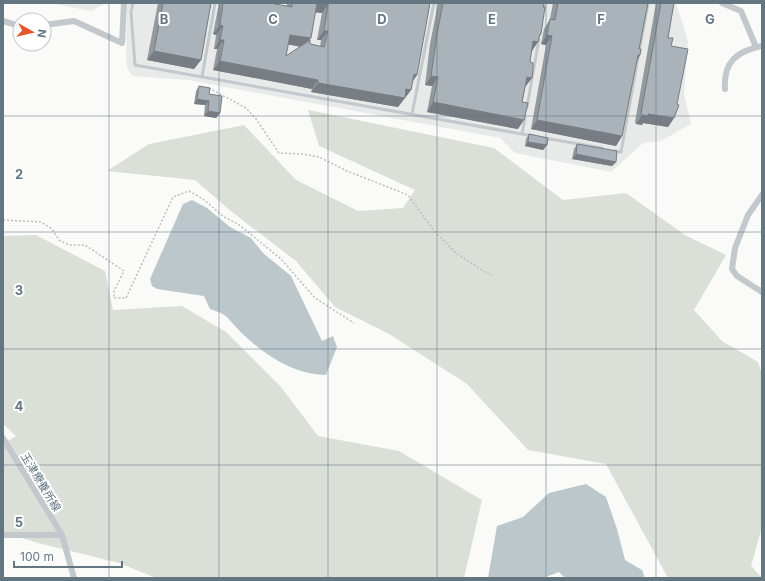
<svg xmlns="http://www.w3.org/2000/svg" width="765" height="581" viewBox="0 0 765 581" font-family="Inter,'Noto Sans JP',sans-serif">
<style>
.built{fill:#e8e9e9}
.green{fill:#dadfd7}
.water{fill:#bbc7cb}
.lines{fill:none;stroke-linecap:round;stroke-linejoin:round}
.path{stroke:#bbbfc2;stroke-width:1.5;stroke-dasharray:2 2;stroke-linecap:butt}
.lane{stroke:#c3c8cc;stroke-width:3}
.street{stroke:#c3c8cc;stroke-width:6}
.wall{fill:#929a9f;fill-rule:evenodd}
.shaded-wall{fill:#777d82}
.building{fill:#aab3b9;stroke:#777d82}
.grid{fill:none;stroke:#657683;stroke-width:1;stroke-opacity:0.55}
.labels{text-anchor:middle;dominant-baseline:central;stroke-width:4;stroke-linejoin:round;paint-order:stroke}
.street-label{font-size:11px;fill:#657683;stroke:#fff}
.grid-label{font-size:13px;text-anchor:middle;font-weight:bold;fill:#657683;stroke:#fff;stroke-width:4;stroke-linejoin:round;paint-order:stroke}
</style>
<rect width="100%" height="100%" fill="#fafaf8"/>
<!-- built -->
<path class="built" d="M 49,3 L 106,3 L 91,11 Z
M 127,3 L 676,3 L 688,41 L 684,94 L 691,124 L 661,141 L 643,143 L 611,172 L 515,153 L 500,138 L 188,80 L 133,76 L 128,70 L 126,61 Z"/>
<!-- green -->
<path class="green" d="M 308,110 L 494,148 L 563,200 L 626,193 L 685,235 L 726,255 L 694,310 L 722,341 L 758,362 L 762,374 L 762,527 L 751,566 L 762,578 L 668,578 L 606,464 L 528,450 L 467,384 L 389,334 L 335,307 L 296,261 L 232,212 L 195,180 L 107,171 L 149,144 L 244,125 L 296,180 L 358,211 L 403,208 L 415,190 L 319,146 Z
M 36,235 L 105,271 L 113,310 L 182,306 L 226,332 L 281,387 L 318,436 L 399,451 L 482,500 L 464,578 L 156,578 L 119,563 L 38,543 L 3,532 L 3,444 L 16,436 L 3,424 L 3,236 Z"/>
<!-- water -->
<path class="water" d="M 192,200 L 207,208 L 230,227 L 251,238 L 263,253 L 291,276 L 322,341 L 333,336 L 337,347 L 326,375 C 288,375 250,345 227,317 L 221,313 L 210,309 L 204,296 L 157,289 L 152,286 L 150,279 L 183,204 Z
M 586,484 L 606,497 L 617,529 L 625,560 L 642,570 L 645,578 L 565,578 L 559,572 L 543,578 L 488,578 L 497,526 L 523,517 L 549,493 Z"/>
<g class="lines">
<!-- path -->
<path class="path" d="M 209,88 L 246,108 L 256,119 L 279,153 L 303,154 L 319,157 L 347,171 L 408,195 L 435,232 L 456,253 L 485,272 L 492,275
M 3,220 L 41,222 L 52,229 L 59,240 L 69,245 L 85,245 L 124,271 L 114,291 L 114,298 L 126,298 L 173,197 L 189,191 L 203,199 L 224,217 L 238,224 L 281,259 L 315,298 L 354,323"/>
<!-- lane -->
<path class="lane" d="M 133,3 L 131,12 L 135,65 L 533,136
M 544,10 L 545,3
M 202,77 L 215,3
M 527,107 L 539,39
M 412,114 L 434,3
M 522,134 L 525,118
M 544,138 L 602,148
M 615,151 L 621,152 L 648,3"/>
<!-- street -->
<path class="street" d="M 722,3 L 741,11 L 756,47
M 3,21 L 20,26
M 44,25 L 74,21 L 122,43 L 124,3
M 725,89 C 723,62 737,51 762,46
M 762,195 L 748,215 L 735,248 L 732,269 L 737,276 L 762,292
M 3,438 L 62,535 L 74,578
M 3,535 L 62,535"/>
</g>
<!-- wall -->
<path class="wall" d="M 158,3 L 211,3 L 201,60 L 194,69 L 147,60 Z
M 219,3 L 275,3 L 275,4 L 287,6 L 287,3 L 430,3 L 417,75 L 413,80 L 411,90 L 398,107 L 311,92 L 312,89 L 213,70 L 217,49 L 214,49 L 216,35 L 213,34 ZM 315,12 L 322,13 L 317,40 L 321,40 L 320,46 L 310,44 L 309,41 ZM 288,44 L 300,47 L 286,56 Z
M 438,3 L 544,3 L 539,37 L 532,51 L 531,51 L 530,62 L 532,78 L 525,87 L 518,129 L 427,112 L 432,86 L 425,85 L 430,44 Z
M 553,3 L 648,3 L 639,49 L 640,55 L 637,61 L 622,136 L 616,146 L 531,129 L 546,45 L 541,44 L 544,29 L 550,19 Z
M 656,3 L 674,3 L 668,38 L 671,46 L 674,118 L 668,127 L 643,123 L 642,125 L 636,124 L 635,122 Z
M 199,86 L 209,94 L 220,113 L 216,118 L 204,116 L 205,105 L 194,104 L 196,91 Z
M 529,134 L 547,145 L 543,150 L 525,146 L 526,139 Z
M 577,144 L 616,162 L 612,166 L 572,159 L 574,149 Z"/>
<!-- shaded-wall -->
<path class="shaded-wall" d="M 317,3 L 328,4 L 322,13 L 311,12 Z
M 220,25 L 223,26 L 216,35 L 213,34 Z
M 324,31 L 328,31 L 321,40 L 317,40 Z
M 540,34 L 541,34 L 536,41 L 538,42 L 532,51 L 527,50 L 533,41 Z
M 290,35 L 311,38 L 304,47 L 284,44 Z
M 547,35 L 552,36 L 546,45 L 541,44 Z
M 220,40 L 224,40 L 217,49 L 214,49 Z
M 154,51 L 201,60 L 194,69 L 147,60 Z
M 638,55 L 640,55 L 634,65 Z
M 220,61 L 318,80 L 312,89 L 213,70 Z
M 414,74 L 417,75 L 411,84 Z
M 431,76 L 438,77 L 432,86 L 425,85 Z
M 527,77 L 532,78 L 525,87 Z
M 318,83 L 406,89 L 411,90 L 398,107 L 311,92 Z
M 197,99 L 209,101 L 205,105 L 194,104 Z
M 433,102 L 524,120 L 518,129 L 427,112 Z
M 208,111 L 220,113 L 216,118 L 204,116 Z
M 648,114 L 674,118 L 668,127 L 643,123 L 642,125 L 636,124 L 642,115 Z
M 537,120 L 622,136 L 616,146 L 531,129 Z
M 528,142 L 547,145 L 543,150 L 525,146 Z
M 576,154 L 616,162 L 612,166 L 572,159 Z"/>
<!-- building -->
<path class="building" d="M 163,3 L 211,3 L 201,60 L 154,51 Z
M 223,3 L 275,3 L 275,4 L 292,7 L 292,3 L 317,3 L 311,38 L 290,35 L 286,56 L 310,40 L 310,44 L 324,47 L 328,31 L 324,31 L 328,4 L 318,3 L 430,3 L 417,75 L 414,74 L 411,90 L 406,89 L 405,98 L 318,83 L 318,80 L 220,61 L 224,40 L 220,40 L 223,26 L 220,25 Z
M 443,3 L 544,3 L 543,7 L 545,7 L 541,34 L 540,34 L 538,42 L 533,41 L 530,62 L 533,63 L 533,68 L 532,78 L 527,77 L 522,102 L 528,103 L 524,120 L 433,102 L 438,77 L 431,76 L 437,34 Z
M 558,3 L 648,3 L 639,49 L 641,49 L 640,55 L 638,55 L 622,136 L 537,120 L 552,36 L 547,35 L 550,19 L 555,20 Z
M 661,3 L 674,3 L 668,38 L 673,38 L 671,46 L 688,49 L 677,104 L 679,105 L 674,118 L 648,114 L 648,116 L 642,115 L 641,113 Z
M 199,86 L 210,88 L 209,94 L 222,96 L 220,113 L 208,111 L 209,101 L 197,99 Z
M 529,134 L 548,138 L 547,145 L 528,142 Z
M 577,144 L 617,151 L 616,162 L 576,154 Z"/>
<!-- grid -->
<path class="grid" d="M 109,3 L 109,578M 219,3 L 219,578M 328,3 L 328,578M 437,3 L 437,578M 546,3 L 546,578M 656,3 L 656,578M 3,116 L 762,116M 3,232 L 762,232M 3,349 L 762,349M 3,465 L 762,465"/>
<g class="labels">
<!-- street labels -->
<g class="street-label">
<text transform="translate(41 482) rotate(59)">玉津療養所線</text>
</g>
</g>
<g class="grid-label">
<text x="164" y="24">B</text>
<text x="273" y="24">C</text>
<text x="382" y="24">D</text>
<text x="492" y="24">E</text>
<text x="601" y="24">F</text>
<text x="710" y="24">G</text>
<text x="19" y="179">2</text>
<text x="19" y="295">3</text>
<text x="19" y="411">4</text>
<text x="19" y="527">5</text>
</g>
<!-- border -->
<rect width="765" height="581" fill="none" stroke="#657683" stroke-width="8"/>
<!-- north arrow -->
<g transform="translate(32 32) rotate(98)"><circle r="19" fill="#ffffff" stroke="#c1c8cd"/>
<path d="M0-3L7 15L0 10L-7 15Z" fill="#e4572e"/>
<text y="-6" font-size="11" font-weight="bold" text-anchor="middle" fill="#657683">N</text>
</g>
<!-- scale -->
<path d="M14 561v6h108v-6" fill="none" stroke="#657683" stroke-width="2"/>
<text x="20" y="561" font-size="12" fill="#657683" stroke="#ffffff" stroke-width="3" paint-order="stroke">100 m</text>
</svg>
